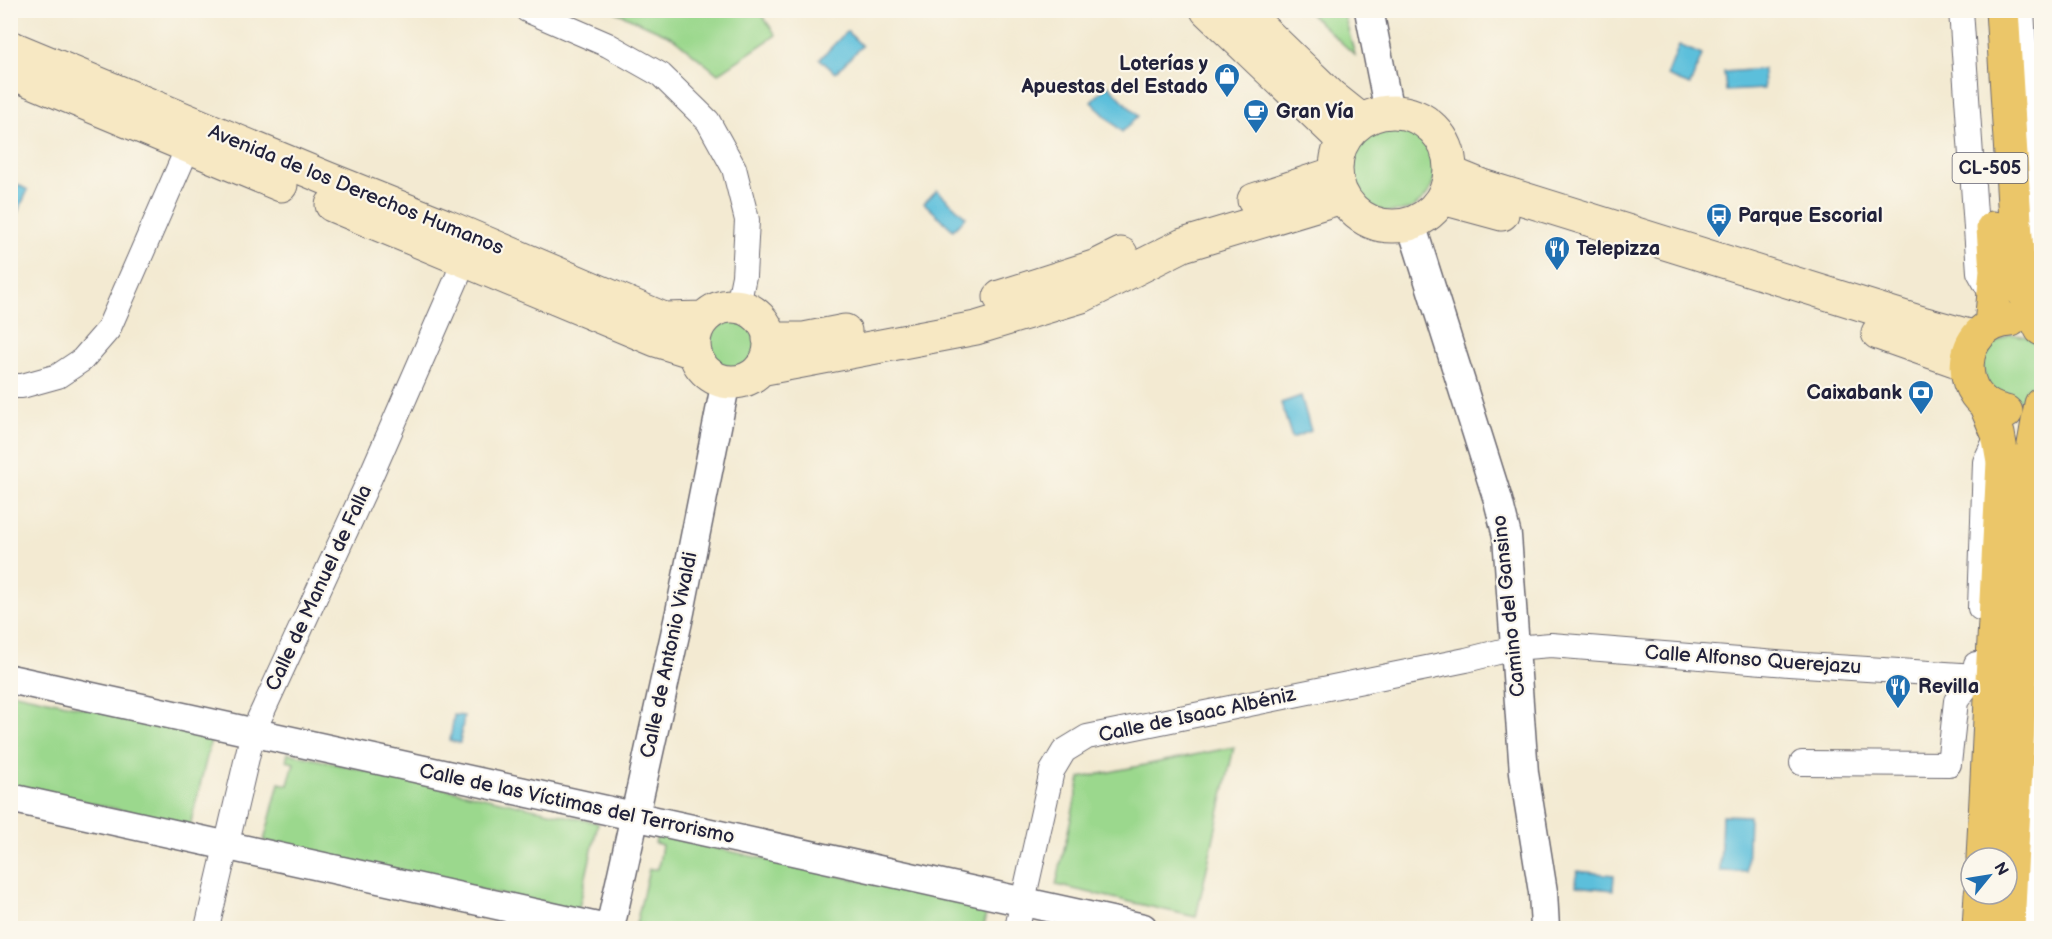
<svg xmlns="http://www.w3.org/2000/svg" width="2052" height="939" viewBox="0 0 2052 939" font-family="'Balsamiq Sans',sans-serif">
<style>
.green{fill:#9bd88d;stroke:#5e7d64;stroke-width:1.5}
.water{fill:#5cbfdb;stroke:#3f708b;stroke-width:1.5}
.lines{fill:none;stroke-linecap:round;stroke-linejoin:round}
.minor-casing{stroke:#6b6870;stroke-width:26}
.tertiary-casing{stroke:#6b6870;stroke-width:31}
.secondary-casing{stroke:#6b6870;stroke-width:35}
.primary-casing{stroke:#6b6870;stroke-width:35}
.minor{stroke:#fff;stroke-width:24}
.tertiary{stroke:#fff;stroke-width:28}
.secondary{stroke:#f7e8c3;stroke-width:33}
.primary{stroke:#ebc669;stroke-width:33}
.labels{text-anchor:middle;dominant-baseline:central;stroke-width:4.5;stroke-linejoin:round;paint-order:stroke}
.shield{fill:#fbf7ec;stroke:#636270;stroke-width:1.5}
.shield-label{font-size:18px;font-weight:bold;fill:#22223b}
.poi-label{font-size:20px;font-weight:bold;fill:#22223b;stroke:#fbf7ec;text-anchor:start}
.street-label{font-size:20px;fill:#22223b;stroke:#fbf7ec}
</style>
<rect width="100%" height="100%" fill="#fbf7ec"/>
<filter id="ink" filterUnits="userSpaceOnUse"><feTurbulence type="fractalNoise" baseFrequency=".0167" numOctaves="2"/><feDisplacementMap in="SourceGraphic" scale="12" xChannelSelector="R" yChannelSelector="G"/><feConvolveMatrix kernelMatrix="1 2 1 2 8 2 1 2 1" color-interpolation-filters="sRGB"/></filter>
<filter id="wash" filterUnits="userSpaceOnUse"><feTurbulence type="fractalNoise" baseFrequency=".008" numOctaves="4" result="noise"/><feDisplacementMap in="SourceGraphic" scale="24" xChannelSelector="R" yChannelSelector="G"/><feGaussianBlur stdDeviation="1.35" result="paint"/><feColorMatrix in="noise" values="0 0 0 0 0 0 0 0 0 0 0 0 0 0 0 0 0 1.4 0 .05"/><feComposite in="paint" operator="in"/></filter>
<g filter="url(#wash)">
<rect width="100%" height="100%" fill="#f3ead2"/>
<!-- green -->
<path class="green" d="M 614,11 L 759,11 L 776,35 L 718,74 L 672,37 Z
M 1307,11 L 1343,11 L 1355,55 Z
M1351 170a42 42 0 1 1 84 0a42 42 0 1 1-84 0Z
M710 344a23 23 0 1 1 46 0a23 23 0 1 1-46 0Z
M 2010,334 L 2028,337 L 2041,349 L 2041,385 C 2026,408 2008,400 1988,390 L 1981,358 L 1986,347 Z
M 11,692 L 212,736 L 190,826 L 11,785 Z
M 1234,747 L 1196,917 L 1056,885 L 1080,778 Z
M 288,753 L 598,823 L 578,912 L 264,841 L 279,783 L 288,785 L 294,763 L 286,761 Z
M 657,835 L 987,909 L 983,928 L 658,928 L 636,924 L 649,869 L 658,869 L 662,845 L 655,843 Z"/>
<!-- water -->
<path class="water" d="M 847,31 L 862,46 L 835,73 L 820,59 Z
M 1679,45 L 1702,55 L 1690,85 L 1667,76 Z
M 1763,69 L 1764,89 L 1726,91 L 1724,72 Z
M 1108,85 L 1138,116 L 1122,132 L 1091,102 Z
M 11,181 L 28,190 L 11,226 L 10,226 Z
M 937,190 L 966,217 L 953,230 L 924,203 Z
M 1301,396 L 1311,431 L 1292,438 L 1281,403 Z
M 454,715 L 464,716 L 460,743 L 450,741 Z
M 1722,815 L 1749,816 L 1747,872 L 1720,871 Z
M 1577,871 L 1614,875 L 1613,890 L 1576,886 Z"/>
</g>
<g filter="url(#ink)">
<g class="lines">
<defs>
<path id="minor" d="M 527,10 L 608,45 L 661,75 L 708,121 L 734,168 L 747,220 L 744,276 L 738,306
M 1961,10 L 1979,272 L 1993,297
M 2022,10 L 2037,268 L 2026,298
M 10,386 L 22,386 L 58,376 L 82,360 L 108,330 L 188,147
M 1980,608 L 1985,462 L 1998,434
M 1802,763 L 1949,764 L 1956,701 L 1975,676 L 1976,664
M 207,928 L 253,732 L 365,489 L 465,260
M 1017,928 L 1052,771 L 1064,751 L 1087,737 L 1466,660 L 1514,648 L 1551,645 L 1789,664 L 1992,677
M 2027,928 L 2042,680"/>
<path id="tertiary" d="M 1369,10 L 1389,112
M 1411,224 L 1498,500 L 1507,536 L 1524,773 L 1543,892 L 1545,928
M 10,679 L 1143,928
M 10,798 L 602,928
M 610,928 L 680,612 L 726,381"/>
<path id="secondary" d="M 1207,10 L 1343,140
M 1242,10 L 1332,97 L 1362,121
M 10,47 L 326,178 L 446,226 L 664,319 L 704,318
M 10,72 L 281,185
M1336 169a57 57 0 1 1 114 0a57 57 0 1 1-114 0Z
M 1450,173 L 1482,186 L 1925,324 L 1976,338
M 1443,198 L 1502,214
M 1254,200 L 1336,173
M 332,205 L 656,340 L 694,352
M 1000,297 L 1097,266 L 1121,254
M694 344a38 38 0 1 1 76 0a38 38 0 1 1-76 0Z
M 1878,333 L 1966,364
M 769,339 L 804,339 L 845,331
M 760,369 L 976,328 L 1082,296 L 1183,245 L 1342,197"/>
<path id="primary" d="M 2002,10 L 2018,269 L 2026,298 L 2041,329
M 1991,325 L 1996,271 L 1993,228
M 2006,412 C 1951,403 1956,323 2011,320
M 1983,858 L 2003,462 L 1998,434 L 1985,404
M 1979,928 L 1981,894
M 2008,928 L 2031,462 L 2041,404"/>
</defs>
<!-- minor casing -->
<use href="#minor" class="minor-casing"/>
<!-- tertiary casing -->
<use href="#tertiary" class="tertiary-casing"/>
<!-- secondary casing -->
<use href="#secondary" class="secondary-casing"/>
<!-- primary casing -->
<use href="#primary" class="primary-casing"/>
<!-- minor -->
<use href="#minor" class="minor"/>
<!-- tertiary -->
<use href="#tertiary" class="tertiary"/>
<!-- secondary -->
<use href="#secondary" class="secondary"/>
<!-- primary -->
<use href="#primary" class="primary"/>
</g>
</g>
<!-- icons -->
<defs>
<symbol id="shop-pin" viewBox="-11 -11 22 30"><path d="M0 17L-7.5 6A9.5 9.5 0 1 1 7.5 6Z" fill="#1f6fb2" stroke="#fbf7ec"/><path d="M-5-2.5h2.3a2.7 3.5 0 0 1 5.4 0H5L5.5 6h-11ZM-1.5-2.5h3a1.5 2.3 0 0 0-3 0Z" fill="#fff"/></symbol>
<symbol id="cafe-pin" viewBox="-11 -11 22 30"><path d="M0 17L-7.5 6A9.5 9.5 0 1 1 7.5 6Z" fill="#1f6fb2" stroke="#fbf7ec"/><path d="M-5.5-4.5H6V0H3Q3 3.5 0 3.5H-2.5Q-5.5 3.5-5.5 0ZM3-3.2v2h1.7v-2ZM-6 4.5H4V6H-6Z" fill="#fff"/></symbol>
<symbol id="bus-pin" viewBox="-11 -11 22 30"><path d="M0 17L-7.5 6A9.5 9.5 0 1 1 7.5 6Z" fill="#1f6fb2" stroke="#fbf7ec"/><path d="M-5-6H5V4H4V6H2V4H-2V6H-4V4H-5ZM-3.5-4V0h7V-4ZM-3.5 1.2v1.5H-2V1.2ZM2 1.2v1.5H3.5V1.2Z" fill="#fff"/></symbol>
<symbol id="restaurant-pin" viewBox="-11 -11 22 30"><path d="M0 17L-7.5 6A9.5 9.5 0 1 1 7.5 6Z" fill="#1f6fb2" stroke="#fbf7ec"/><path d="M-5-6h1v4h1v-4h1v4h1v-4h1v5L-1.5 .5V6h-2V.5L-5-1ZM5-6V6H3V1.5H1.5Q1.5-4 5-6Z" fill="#fff"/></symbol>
<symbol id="bank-pin" viewBox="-11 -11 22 30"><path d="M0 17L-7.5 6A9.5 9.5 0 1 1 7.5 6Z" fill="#1f6fb2" stroke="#fbf7ec"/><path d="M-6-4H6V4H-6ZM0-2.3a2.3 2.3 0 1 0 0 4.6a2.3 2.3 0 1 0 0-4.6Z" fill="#fff"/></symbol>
</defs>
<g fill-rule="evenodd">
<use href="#shop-pin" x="1212" y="61" width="30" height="40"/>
<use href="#cafe-pin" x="1241" y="97" width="30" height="40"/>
<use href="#bus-pin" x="1704" y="201" width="30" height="40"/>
<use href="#restaurant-pin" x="1542" y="234" width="30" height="40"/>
<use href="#bank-pin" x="1906" y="378" width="30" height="40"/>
<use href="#restaurant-pin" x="1883" y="672" width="30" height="40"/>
</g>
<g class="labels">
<!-- shield labels -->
<rect class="shield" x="1952.5" y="153" width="75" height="30" rx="4.5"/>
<g class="shield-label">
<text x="1990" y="168">CL-505</text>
</g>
<!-- poi labels -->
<g class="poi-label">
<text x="1208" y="64" text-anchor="end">Loterías y<tspan x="1208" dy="23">Apuestas del Estado</tspan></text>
<text x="1276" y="112">Gran Vía</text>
<text x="1738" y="216">Parque Escorial</text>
<text x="1576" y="249">Telepizza</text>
<text x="1902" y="393" text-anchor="end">Caixabank</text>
<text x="1918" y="687">Revilla</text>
</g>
<!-- street labels -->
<g class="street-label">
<text transform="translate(356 190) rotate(22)">Avenida de los Derechos Humanos</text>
<text transform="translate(319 588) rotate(-65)">Calle de Manuel de Falla</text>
<text transform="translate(1509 606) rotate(-96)">Camino del Gansino</text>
<text transform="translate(669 655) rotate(-78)">Calle de Antonio Vivaldi</text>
<text transform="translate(1753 660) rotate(4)">Calle Alfonso Querejazu</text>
<text transform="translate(1197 715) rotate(-12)">Calle de Isaac Albéniz</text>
<text transform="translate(577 804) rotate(12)">Calle de las Víctimas del Terrorismo</text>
</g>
</g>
<!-- margin -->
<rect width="2052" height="939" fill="none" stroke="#fbf7ec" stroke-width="36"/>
<!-- north arrow -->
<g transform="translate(1989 876) rotate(60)"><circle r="28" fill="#fbf7ec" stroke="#a4a2a5" stroke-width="1.5"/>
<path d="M0-4.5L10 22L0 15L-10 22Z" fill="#1f6fb2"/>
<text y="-9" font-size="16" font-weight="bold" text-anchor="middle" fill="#22223b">N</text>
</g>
</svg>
